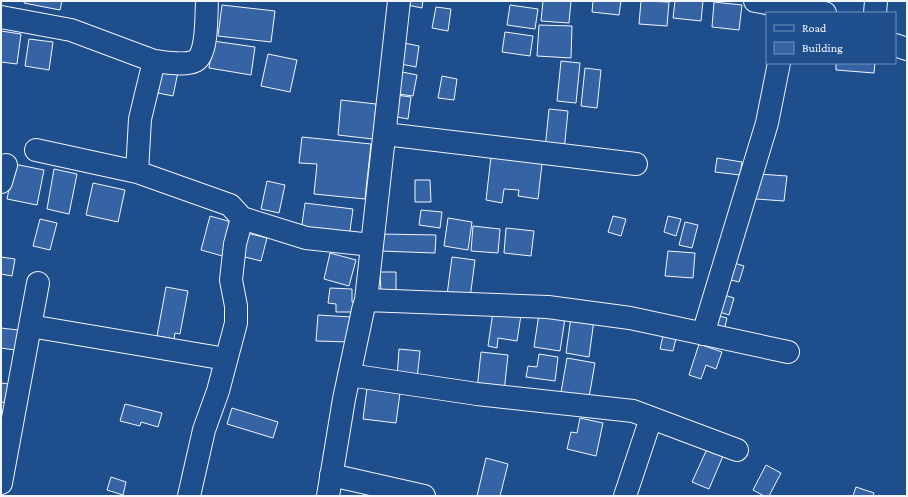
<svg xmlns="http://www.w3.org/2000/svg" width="908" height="497" viewBox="0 0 908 497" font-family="'Crimson Pro',serif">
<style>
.building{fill:#3563a3;stroke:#f2f6ff}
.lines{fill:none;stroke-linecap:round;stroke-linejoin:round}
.minor-casing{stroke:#f2f6ff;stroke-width:24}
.minor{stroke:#1f4e8c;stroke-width:22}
</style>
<rect width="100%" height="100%" fill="#1f4e8c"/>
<!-- building -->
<path class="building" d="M 25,1 L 62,1 L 60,10 L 24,3 Z
M 408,1 L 423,1 L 422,8 L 407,5 Z
M 543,1 L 571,1 L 569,23 L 541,21 Z
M 593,1 L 621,1 L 619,15 L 592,12 Z
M 641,1 L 669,2 L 667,26 L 639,24 Z
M 675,1 L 703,1 L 701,21 L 673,18 Z
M 714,2 L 742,5 L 739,30 L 712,27 Z
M 222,5 L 275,11 L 271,42 L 218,36 Z
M 510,5 L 538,9 L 535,29 L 507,25 Z
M 436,7 L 451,9 L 448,31 L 432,28 Z
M 539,25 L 572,26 L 571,58 L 537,56 Z
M 1,31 L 21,34 L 17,64 L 1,62 Z
M 505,32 L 533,36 L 530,56 L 502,52 Z
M 29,39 L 53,42 L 49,70 L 25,66 Z
M 213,41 L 255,47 L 251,75 L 209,68 Z
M 404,43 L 419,46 L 416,67 L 401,64 Z
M 268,54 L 297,60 L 290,92 L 261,86 Z
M 561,61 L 580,63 L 576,103 L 557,101 Z
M 836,63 L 875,63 L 874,73 L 836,70 Z
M 163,68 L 178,72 L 173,96 L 158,93 Z
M 585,68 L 601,70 L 597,108 L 581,106 Z
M 402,72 L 417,75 L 413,96 L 398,94 Z
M 442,76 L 457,79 L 454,100 L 438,98 Z
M 396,95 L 411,97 L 408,119 L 392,116 Z
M 341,100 L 376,104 L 373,139 L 338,135 Z
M 549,109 L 568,111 L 564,151 L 545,149 Z
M 302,137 L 371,144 L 365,199 L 314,194 L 317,164 L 299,163 Z
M 491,157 L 542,164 L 538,199 L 518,196 L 519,190 L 504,189 L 502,203 L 486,200 Z
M 717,158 L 742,162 L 740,175 L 715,172 Z
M 14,164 L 44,170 L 37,205 L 7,199 Z
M 54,169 L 77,174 L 69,214 L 47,209 Z
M 759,174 L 787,176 L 784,201 L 756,199 Z
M 415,180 L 430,180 L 431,202 L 415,202 Z
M 267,181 L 285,185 L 279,213 L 261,209 Z
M 93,183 L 125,190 L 118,222 L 86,215 Z
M 305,203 L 353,209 L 349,238 L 301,231 Z
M 421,210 L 442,212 L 440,228 L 419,225 Z
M 210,216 L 235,223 L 226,257 L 201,250 Z
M 613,216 L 626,219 L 621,236 L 608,232 Z
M 668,216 L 681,219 L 676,236 L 664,232 Z
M 448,218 L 472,222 L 468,250 L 444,246 Z
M 40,219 L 57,223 L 50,250 L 33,246 Z
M 685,222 L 698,225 L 692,248 L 679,245 Z
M 473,226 L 500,229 L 498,253 L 471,251 Z
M 506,228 L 534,231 L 531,256 L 504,253 Z
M 247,233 L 267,238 L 261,261 L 241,256 Z
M 380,234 L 436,235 L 435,253 L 380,251 Z
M 668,251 L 695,253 L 693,278 L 665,276 Z
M 330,253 L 356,260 L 349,286 L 324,279 Z
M 1,257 L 15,259 L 12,276 L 1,274 Z
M 452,257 L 475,260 L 470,298 L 447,295 Z
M 731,262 L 744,266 L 739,282 L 727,279 Z
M 380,272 L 396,272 L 396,294 L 381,294 Z
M 166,287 L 188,291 L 180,334 L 175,333 L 174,339 L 157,336 Z
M 330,288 L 352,289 L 352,302 L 355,303 L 354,312 L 336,312 L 336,304 L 328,303 Z
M 721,294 L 734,298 L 729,315 L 716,311 Z
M 493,312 L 521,315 L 517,341 L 498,338 L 497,348 L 488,346 Z
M 539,314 L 565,318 L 560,351 L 534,347 Z
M 318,315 L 351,317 L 351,342 L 316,341 Z
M 715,315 L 727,318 L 723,335 L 710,331 Z
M 571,317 L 594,320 L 589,357 L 566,353 Z
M 1,328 L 18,330 L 15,350 L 1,348 Z
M 664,331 L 677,334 L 673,351 L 660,349 Z
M 699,344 L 722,352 L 716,369 L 706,365 L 701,379 L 689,375 Z
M 399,349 L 420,351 L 417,379 L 397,378 Z
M 481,352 L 508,355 L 504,392 L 477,389 Z
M 539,354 L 558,357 L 555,381 L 526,377 L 528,366 L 537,367 Z
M 567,358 L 595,363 L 588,403 L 560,398 Z
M 1,383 L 9,384 L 6,403 L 1,402 Z
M 367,388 L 400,393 L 396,423 L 363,419 Z
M 125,404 L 162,413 L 158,427 L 141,422 L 140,426 L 120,421 Z
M 232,408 L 278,422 L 273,438 L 227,424 Z
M 580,418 L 603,423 L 596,456 L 567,449 L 571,432 L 577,433 Z
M 707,449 L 723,456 L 709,489 L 692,482 Z
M 486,458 L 508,464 L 500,496 L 477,496 Z
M 766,465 L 781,473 L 769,496 L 764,496 L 753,490 Z
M 111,477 L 126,482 L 123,495 L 107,490 Z
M 856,487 L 874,493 L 873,496 L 853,496 Z"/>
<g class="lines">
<defs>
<path id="minor" d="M 755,1 L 825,13
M 875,13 L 876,1
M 1,17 L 71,30 L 154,61 L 140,119 L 137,172 L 230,205 L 242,218 L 235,244 L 231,280 L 236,306 L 236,323 L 218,391 L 204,430 L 189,496
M 895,45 L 907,49
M 154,61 C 165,62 185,66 195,61 C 208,55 206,14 207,1
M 385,134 L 636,164
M 36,150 L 137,172
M 1,182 L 6,165
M 242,218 L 306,238 L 372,245
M 366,300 L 548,307 L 630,318 L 788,352
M 30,326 L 226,359
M 703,334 L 767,123 L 779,63
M 349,375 L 477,394 L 633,411 L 737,450
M 331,475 L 424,496
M 1,483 L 38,283
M 328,496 L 344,399 L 363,310 L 366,300 L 399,1
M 625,496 L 651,418"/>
</defs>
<!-- minor casing -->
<use href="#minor" class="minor-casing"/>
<!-- minor -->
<use href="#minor" class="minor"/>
</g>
<!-- border -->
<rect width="908" height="497" fill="none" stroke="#f2f6ff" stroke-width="4"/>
<!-- legend -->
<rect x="766" y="12" width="130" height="52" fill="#1f4e8c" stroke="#7391ba"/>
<rect x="774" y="25" width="20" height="6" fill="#1f4e8c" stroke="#7391ba"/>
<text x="802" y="32" font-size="12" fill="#f2f6ff">Road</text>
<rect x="774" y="42" width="20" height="12" fill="#3563a3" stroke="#7391ba"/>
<text x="802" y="52" font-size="12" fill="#f2f6ff">Building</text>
</svg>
